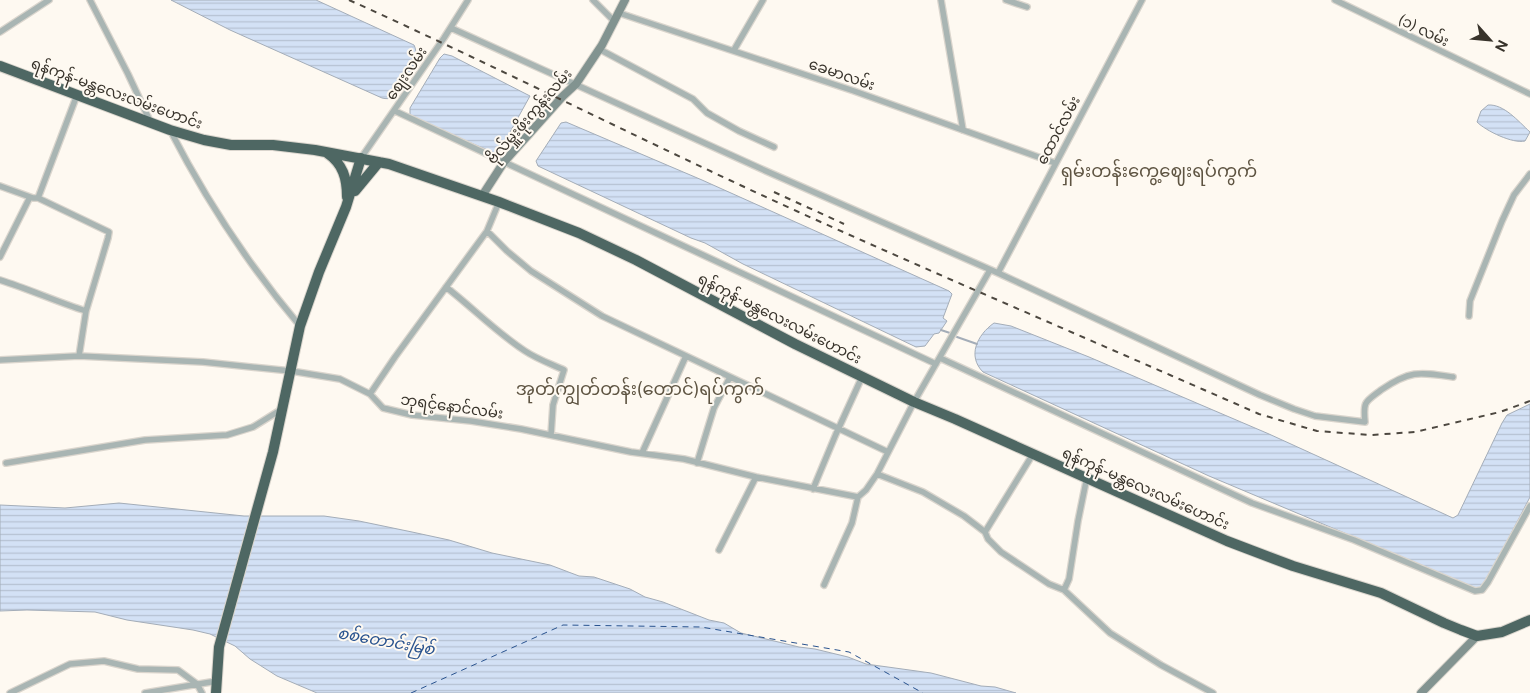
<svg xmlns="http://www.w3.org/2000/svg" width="1530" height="693" viewBox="0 0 1530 693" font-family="'Public Sans','Noto Sans Myanmar',sans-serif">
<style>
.water{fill:url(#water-rules);stroke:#a4adb8}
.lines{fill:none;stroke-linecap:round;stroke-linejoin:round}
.stream{stroke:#a4adb8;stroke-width:2}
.ferry{stroke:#29538f;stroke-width:1;stroke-dasharray:6 5;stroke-linecap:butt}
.street-casing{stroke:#dad5cd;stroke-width:8}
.secondary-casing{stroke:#dad5cd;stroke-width:10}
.highway-casing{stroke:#dad5cd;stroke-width:12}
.street{stroke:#a9b5b3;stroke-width:5.5}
.secondary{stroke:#829390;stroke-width:8}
.highway{stroke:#4e6763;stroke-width:10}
.rail{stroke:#4d4840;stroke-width:2;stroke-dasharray:6 6;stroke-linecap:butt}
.labels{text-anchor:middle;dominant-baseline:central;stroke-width:4;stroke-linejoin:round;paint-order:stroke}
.street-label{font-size:15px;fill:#38332b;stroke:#fef9f1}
.water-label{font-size:16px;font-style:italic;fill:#29538f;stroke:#fef9f1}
.quarter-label{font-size:18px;fill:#5e5442;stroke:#fef9f1}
</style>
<defs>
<pattern id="water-rules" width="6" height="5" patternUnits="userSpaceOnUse" patternTransform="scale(1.25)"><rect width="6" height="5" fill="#d3e1f5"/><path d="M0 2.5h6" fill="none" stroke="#b6c2d2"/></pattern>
</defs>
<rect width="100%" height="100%" fill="#fef9f1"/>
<!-- water -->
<path class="water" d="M 171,0 L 316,0 L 414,45 C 421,57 405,90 393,97 C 390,99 386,99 382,98 L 230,30 Z
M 444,54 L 452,56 L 530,96 L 499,152 L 495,153 L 415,120 L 410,115 L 410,108 L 440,58 Z
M 1488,105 C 1504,104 1518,121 1530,132 L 1525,141 C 1513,144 1486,131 1477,122 L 1481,111 Z
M 566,122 L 702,180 L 949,291 L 952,294 L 943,318 L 947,321 L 939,333 L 934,334 L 925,346 L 916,347 L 743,264 L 705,243 L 691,238 L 538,166 L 536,161 L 561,123 Z
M 994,323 L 1011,326 L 1089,357 L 1269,434 L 1453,518 L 1458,515 L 1502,423 L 1507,415 L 1530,404 L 1530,497 L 1484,586 L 1479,588 L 1475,588 L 1209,476 L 983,372 C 967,356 977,335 994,323 Z
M 119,503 L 244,516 L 324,516 L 359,521 L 412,532 L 449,540 L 492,553 L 550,565 L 579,576 L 594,577 L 630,589 L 645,597 L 663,602 L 709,620 L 724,623 L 741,633 L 799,647 L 815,649 L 848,657 L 866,664 L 931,673 L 981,686 L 995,687 L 1016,693 L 317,693 L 277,676 L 250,659 L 235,646 L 210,634 L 193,630 L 127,620 L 95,612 L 27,610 L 0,611 L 0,505 L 65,508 Z"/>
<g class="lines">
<!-- stream -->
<path class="stream" d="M 941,330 L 950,333
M 957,337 L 977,344"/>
<!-- ferry -->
<path class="ferry" d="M 411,693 L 563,625 L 701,627 L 849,652 L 923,693"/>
<defs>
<path id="street" d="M 90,0 L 128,74 L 150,121
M 593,0 L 614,21
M 941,0 L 963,130
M 1006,0 L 1027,7
M 1335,0 L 1530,94
M 619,13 L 854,91 L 1055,163
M 451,28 L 766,171 L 998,273 L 1260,395 L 1294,409 L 1315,416 L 1365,422 C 1363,401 1365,402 1381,390 C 1410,370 1419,372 1453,377
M 0,32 L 49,0
M 599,49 L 693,99 L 707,113 L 739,131 L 774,147
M 734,50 L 763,0
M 395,111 L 936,364
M 170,130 C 205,198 251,268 300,326
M 361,158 L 444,38 L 468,0
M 0,186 L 33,198 L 38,198 L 109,232 L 108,238 L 86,311 L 79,356
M 38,198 L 77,95
M 487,231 L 507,251 L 531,271 L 602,316 L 888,452
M 0,257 L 30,197
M 998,273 L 1142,0
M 0,280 C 29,289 57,302 86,311
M 446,287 C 473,308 497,333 525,351 C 537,359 551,364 564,370 L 553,405 L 551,435
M 1469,316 L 1470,301 L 1502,221 L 1514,195 L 1530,174
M 940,358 L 1252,503 L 1354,540 L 1475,591 L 1482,590 L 1488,582 L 1530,506
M 0,360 L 79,356 L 203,362 L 291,371 L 340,379 L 370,394 L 383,408 L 412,415 L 471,421 L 521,429 L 631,452 L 684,459 L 756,477 L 858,497
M 370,394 L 395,357 L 487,231 L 499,202
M 642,453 L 686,356
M 6,463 L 145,440 L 227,435 L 253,427 L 282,409
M 697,463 L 714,408 L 730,377
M 877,474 L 923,492 L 964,516 L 985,532 L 988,539 L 1001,552 L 1049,584 L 1064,590 L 1110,633 L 1161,665 L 1213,693
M 813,489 L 836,434 L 862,377
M 985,532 L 1033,454
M 719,550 L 756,477
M 824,585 L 852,523 L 858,497 L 866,490 L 877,474 L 914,402 L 990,270
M 1064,590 L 1069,579 L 1078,521 L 1087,477
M 10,693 L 70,664 L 104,661 L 138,669 L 178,670 L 197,684 L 202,693
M 145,693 L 217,681"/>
<path id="secondary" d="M 482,196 L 504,162 L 563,96 L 576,84 L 602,45 L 625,0
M 1421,693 L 1477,636"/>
<path id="highway" d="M 0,66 L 170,130 L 204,140 L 231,145 L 273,145 L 315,150 L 389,164 L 499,202 L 579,233 L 636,260 L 795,344 L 914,402 L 955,419 L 1227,541 L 1293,566 L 1381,593 L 1444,623 L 1461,630 L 1477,636 L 1502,632 L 1530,620
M 327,153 C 343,164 347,178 347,197
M 355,191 L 379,162
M 216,693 L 219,647 L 273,452 L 300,326 L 319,272 L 346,207 L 361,158"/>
</defs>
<!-- street casing -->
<use href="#street" class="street-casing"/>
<!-- secondary casing -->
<use href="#secondary" class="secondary-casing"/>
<!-- highway casing -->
<use href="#highway" class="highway-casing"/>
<!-- street -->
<use href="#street" class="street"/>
<!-- secondary -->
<use href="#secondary" class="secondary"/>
<!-- highway -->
<use href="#highway" class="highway"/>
<!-- rail -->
<path class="rail" d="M 349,0 C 502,69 651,145 803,214 C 954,282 1107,347 1259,414 L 1317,431 L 1371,435 L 1415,432 L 1500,412 L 1530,401
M 774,192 L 844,224"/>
</g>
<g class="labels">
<!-- street labels -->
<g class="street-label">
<text transform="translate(1424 30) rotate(26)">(၁) လမ်း</text>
<text transform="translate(406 73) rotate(-56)">စျေးလမ်း</text>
<text transform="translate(842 74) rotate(19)">ခေမာလမ်း</text>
<text transform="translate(117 93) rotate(20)">ရန်ကုန်-မန္တလေးလမ်းဟောင်း</text>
<text transform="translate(529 116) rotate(-49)">ဗိုလ်မှူးဖိုးကွန်းလမ်း</text>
<text transform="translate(1058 130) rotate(-62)">ထောင်လမ်း</text>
<text transform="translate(780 318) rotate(27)">ရန်ကုန်-မန္တလေးလမ်းဟောင်း</text>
<text transform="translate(452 406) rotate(8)">ဘုရင့်နောင်လမ်း</text>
<text transform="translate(1146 488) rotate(24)">ရန်ကုန်-မန္တလေးလမ်းဟောင်း</text>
</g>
<!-- water labels -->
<g class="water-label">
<text transform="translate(386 641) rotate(10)">စစ်တောင်းမြစ်</text>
</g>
<!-- quarter labels -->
<g class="quarter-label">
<text x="1159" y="170">ရှမ်းတန်းကွေ့ဈေးရပ်ကွက်</text>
<text x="640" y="388">အုတ်ကျွတ်တန်း(တောင်)ရပ်ကွက်</text>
</g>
</g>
<!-- north arrow -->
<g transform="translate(1490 40) rotate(117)" stroke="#fef9f1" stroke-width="4" paint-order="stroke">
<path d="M0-4L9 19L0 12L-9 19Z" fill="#38332b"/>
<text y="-8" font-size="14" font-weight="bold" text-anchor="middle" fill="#38332b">N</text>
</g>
</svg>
